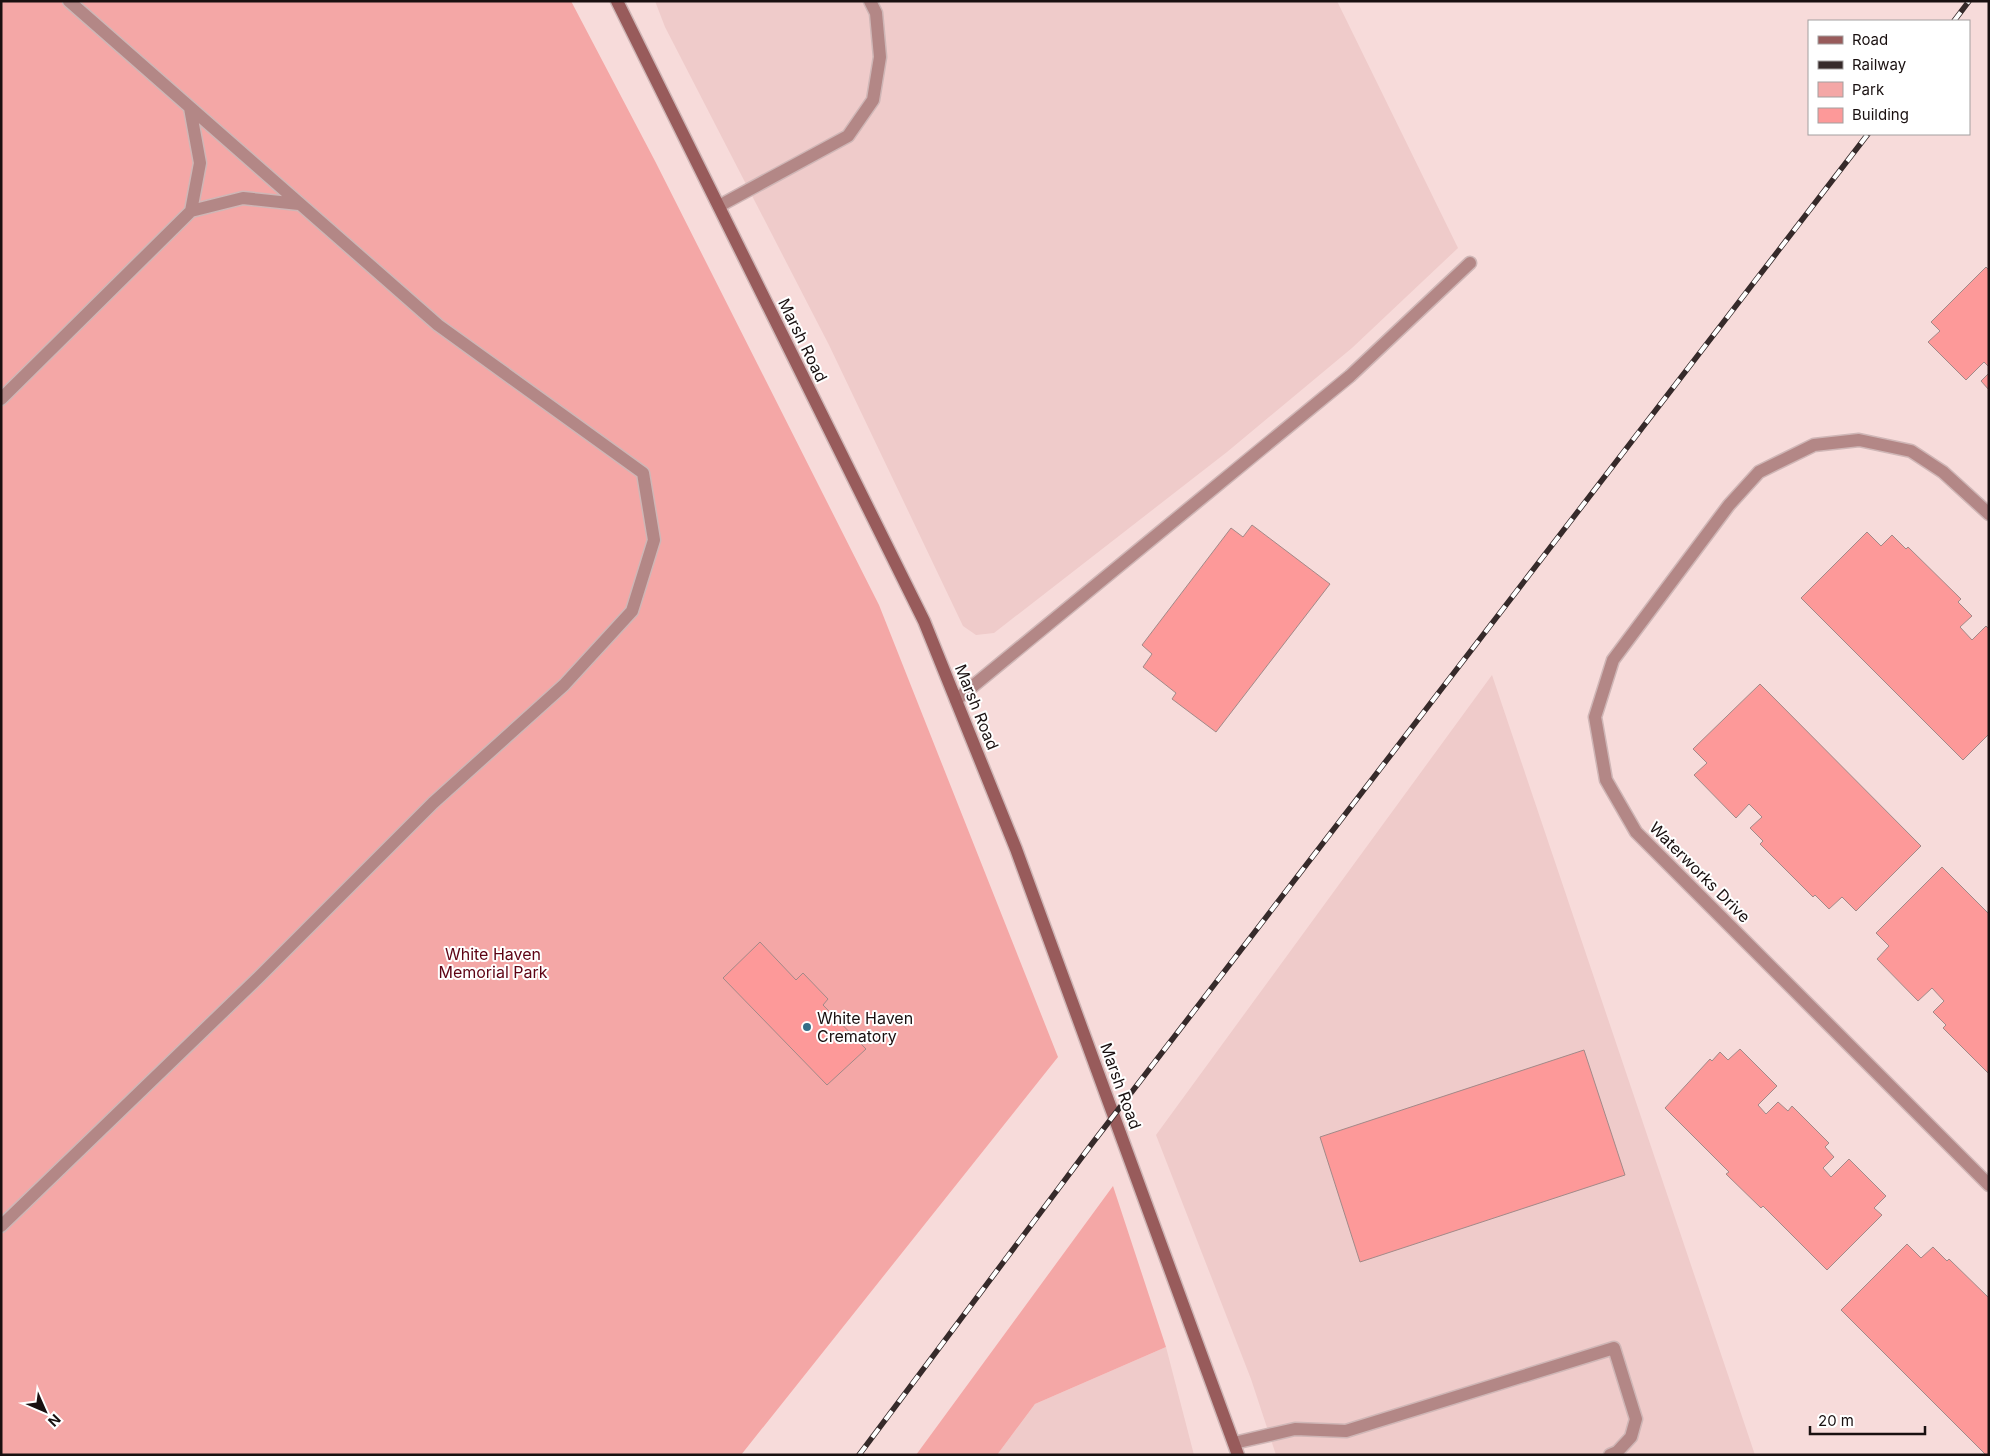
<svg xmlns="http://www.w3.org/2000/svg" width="1990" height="1456" viewBox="0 0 1990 1456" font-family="Inter,sans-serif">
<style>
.built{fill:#efcbca}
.green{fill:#f4a7a6}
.building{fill:#fd9999;stroke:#a28988}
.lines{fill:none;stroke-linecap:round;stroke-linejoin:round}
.lane-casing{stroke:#cfb6b6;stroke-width:15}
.street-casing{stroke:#cfb6b6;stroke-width:15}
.secondary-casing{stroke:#cfb6b6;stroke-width:15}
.lane{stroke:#b38786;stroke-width:12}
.street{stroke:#b38786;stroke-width:12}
.secondary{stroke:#985b5b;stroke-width:12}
.rail-casing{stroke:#362a2a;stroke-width:5.5}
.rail{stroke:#fff;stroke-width:4;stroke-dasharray:11;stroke-linecap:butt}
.poi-dot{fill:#356d87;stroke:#fff;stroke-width:2}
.labels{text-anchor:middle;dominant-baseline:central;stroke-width:4;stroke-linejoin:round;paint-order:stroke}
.street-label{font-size:16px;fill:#191010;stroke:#fff}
.park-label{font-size:16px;fill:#5e0314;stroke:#fff}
.poi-label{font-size:16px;fill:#191010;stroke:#fff;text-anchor:start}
</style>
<rect width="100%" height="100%" fill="#f7dbda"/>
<!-- built -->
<path class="built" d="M 655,1 L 1337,1 L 1458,248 L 1352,348 L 1227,452 L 994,633 L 976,635 L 963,626 L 829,345 L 665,27 Z
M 1492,675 L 1755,1455 L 1276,1455 L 1251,1379 L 1156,1135 Z
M 1166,1347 L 1194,1455 L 997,1455 L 1035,1404 Z"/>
<!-- green -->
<path class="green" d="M 1,1 L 571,1 L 655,161 L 879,605 L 1058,1057 L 741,1455 L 1,1455 Z
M 1113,1186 L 1166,1347 L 1035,1404 L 997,1455 L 916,1455 Z"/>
<!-- building -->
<path class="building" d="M 1986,267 L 1989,270 L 1989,367 L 1984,362 L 1966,380 L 1928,342 L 1940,331 L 1931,322 Z
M 1989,373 L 1989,390 L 1981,381 Z
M 1252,525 L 1330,584 L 1216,732 L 1172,699 L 1176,693 L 1143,667 L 1152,654 L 1142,645 L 1231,528 L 1243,537 Z
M 1867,532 L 1881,546 L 1892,535 L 1906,549 L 1908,547 L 1961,599 L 1958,602 L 1972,616 L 1960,627 L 1972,640 L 1986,626 L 1989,629 L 1989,734 L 1963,760 L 1801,598 Z
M 1760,684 L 1921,846 L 1856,911 L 1842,897 L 1829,909 L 1815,895 L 1813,897 L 1760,844 L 1763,841 L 1750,828 L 1762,817 L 1749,804 L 1736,818 L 1694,775 L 1707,763 L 1693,749 Z
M 1942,867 L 1989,914 L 1989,1074 L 1943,1028 L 1946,1025 L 1933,1012 L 1944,1001 L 1932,988 L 1918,1001 L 1877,959 L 1889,946 L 1876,933 Z
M 760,942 L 796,980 L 803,973 L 828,999 L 823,1005 L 866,1049 L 827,1085 L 723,978 Z
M 1740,1049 L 1777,1086 L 1758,1105 L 1766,1114 L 1778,1102 L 1788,1111 L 1792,1106 L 1829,1143 L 1825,1147 L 1834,1157 L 1823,1168 L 1831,1177 L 1849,1159 L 1886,1196 L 1874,1208 L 1882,1215 L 1827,1270 L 1763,1206 L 1761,1208 L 1726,1174 L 1729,1172 L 1665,1108 L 1710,1059 L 1712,1061 L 1720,1052 L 1728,1060 Z
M 1584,1050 L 1625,1175 L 1360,1262 L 1320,1137 Z
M 1907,1244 L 1921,1258 L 1933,1247 L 1947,1261 L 1949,1259 L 1989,1298 L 1989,1455 L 1986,1455 L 1841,1310 Z"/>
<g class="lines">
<defs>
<path id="lane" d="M 719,206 L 848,136 L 873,100 L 880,57 L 876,13 L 870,1
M 191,211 L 243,198 L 299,204
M 1,399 L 191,211 L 200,163 L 190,108
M 956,700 L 1350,376 L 1470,263
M 1,1226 L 259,977 L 433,803 L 564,685 L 632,611 L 654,540 L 643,473 L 438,325 L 69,1
M 1234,1443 L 1295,1429 L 1346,1431 L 1614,1348 L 1636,1419 L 1631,1437 L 1617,1452 L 1610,1455"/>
<path id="street" d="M 1989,514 L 1943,472 L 1911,451 L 1859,440 L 1814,445 L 1759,472 L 1729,505 L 1613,660 L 1595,717 L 1606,780 L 1636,832 L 1989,1185"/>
<path id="secondary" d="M 617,1 L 924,621 L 1016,849 L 1238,1455"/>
</defs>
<!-- lane casing -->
<use href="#lane" class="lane-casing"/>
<!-- street casing -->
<use href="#street" class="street-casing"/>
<!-- secondary casing -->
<use href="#secondary" class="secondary-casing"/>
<!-- lane -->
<use href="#lane" class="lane"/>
<!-- street -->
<use href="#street" class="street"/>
<!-- secondary -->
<use href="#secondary" class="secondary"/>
<defs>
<path id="rail" d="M 1954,21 L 1969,1
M 859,1455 L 1091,1145 L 1868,134"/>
</defs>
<!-- rail casing -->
<use href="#rail" class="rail-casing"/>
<!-- rail -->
<use href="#rail" class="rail"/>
</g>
<!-- markers -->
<circle class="poi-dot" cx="807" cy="1027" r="5"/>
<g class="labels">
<!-- street labels -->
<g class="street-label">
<text transform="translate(803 340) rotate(64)">Marsh Road</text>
<text transform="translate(977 707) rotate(68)">Marsh Road</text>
<text transform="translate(1700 872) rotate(45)">Waterworks Drive</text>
<text transform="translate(1121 1086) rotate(70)">Marsh Road</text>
</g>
<!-- park labels -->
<g class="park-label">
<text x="493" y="954">White Haven<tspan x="493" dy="18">Memorial Park</tspan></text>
</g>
<!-- poi labels -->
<g class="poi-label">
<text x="817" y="1018">White Haven<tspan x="817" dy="18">Crematory</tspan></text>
</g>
</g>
<!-- border -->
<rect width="1990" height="1456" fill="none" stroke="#191010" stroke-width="5"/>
<!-- legend -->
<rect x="1808" y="20" width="162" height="115" fill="#ffffff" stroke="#a39f9f"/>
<rect x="1818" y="36" width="25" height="8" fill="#985b5b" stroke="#a39f9f"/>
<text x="1852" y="45" font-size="15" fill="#191010">Road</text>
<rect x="1818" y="61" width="25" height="8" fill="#362a2a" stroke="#a39f9f"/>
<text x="1852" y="70" font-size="15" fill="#191010">Railway</text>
<rect x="1818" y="82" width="25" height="15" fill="#f4a7a6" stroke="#a39f9f"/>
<text x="1852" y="95" font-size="15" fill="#191010">Park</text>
<rect x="1818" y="108" width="25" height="15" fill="#fd9999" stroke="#a39f9f"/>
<text x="1852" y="120" font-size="15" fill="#191010">Building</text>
<!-- north arrow -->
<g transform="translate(45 1411) rotate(135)" stroke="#ffffff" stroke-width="4" paint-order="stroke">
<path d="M0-4L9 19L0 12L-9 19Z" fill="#191010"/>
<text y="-8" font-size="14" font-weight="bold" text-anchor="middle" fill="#191010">N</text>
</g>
<!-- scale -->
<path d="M1810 1426v8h115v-8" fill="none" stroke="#191010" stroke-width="2.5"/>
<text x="1818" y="1426" font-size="15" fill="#191010" stroke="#ffffff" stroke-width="4" paint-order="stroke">20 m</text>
</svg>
